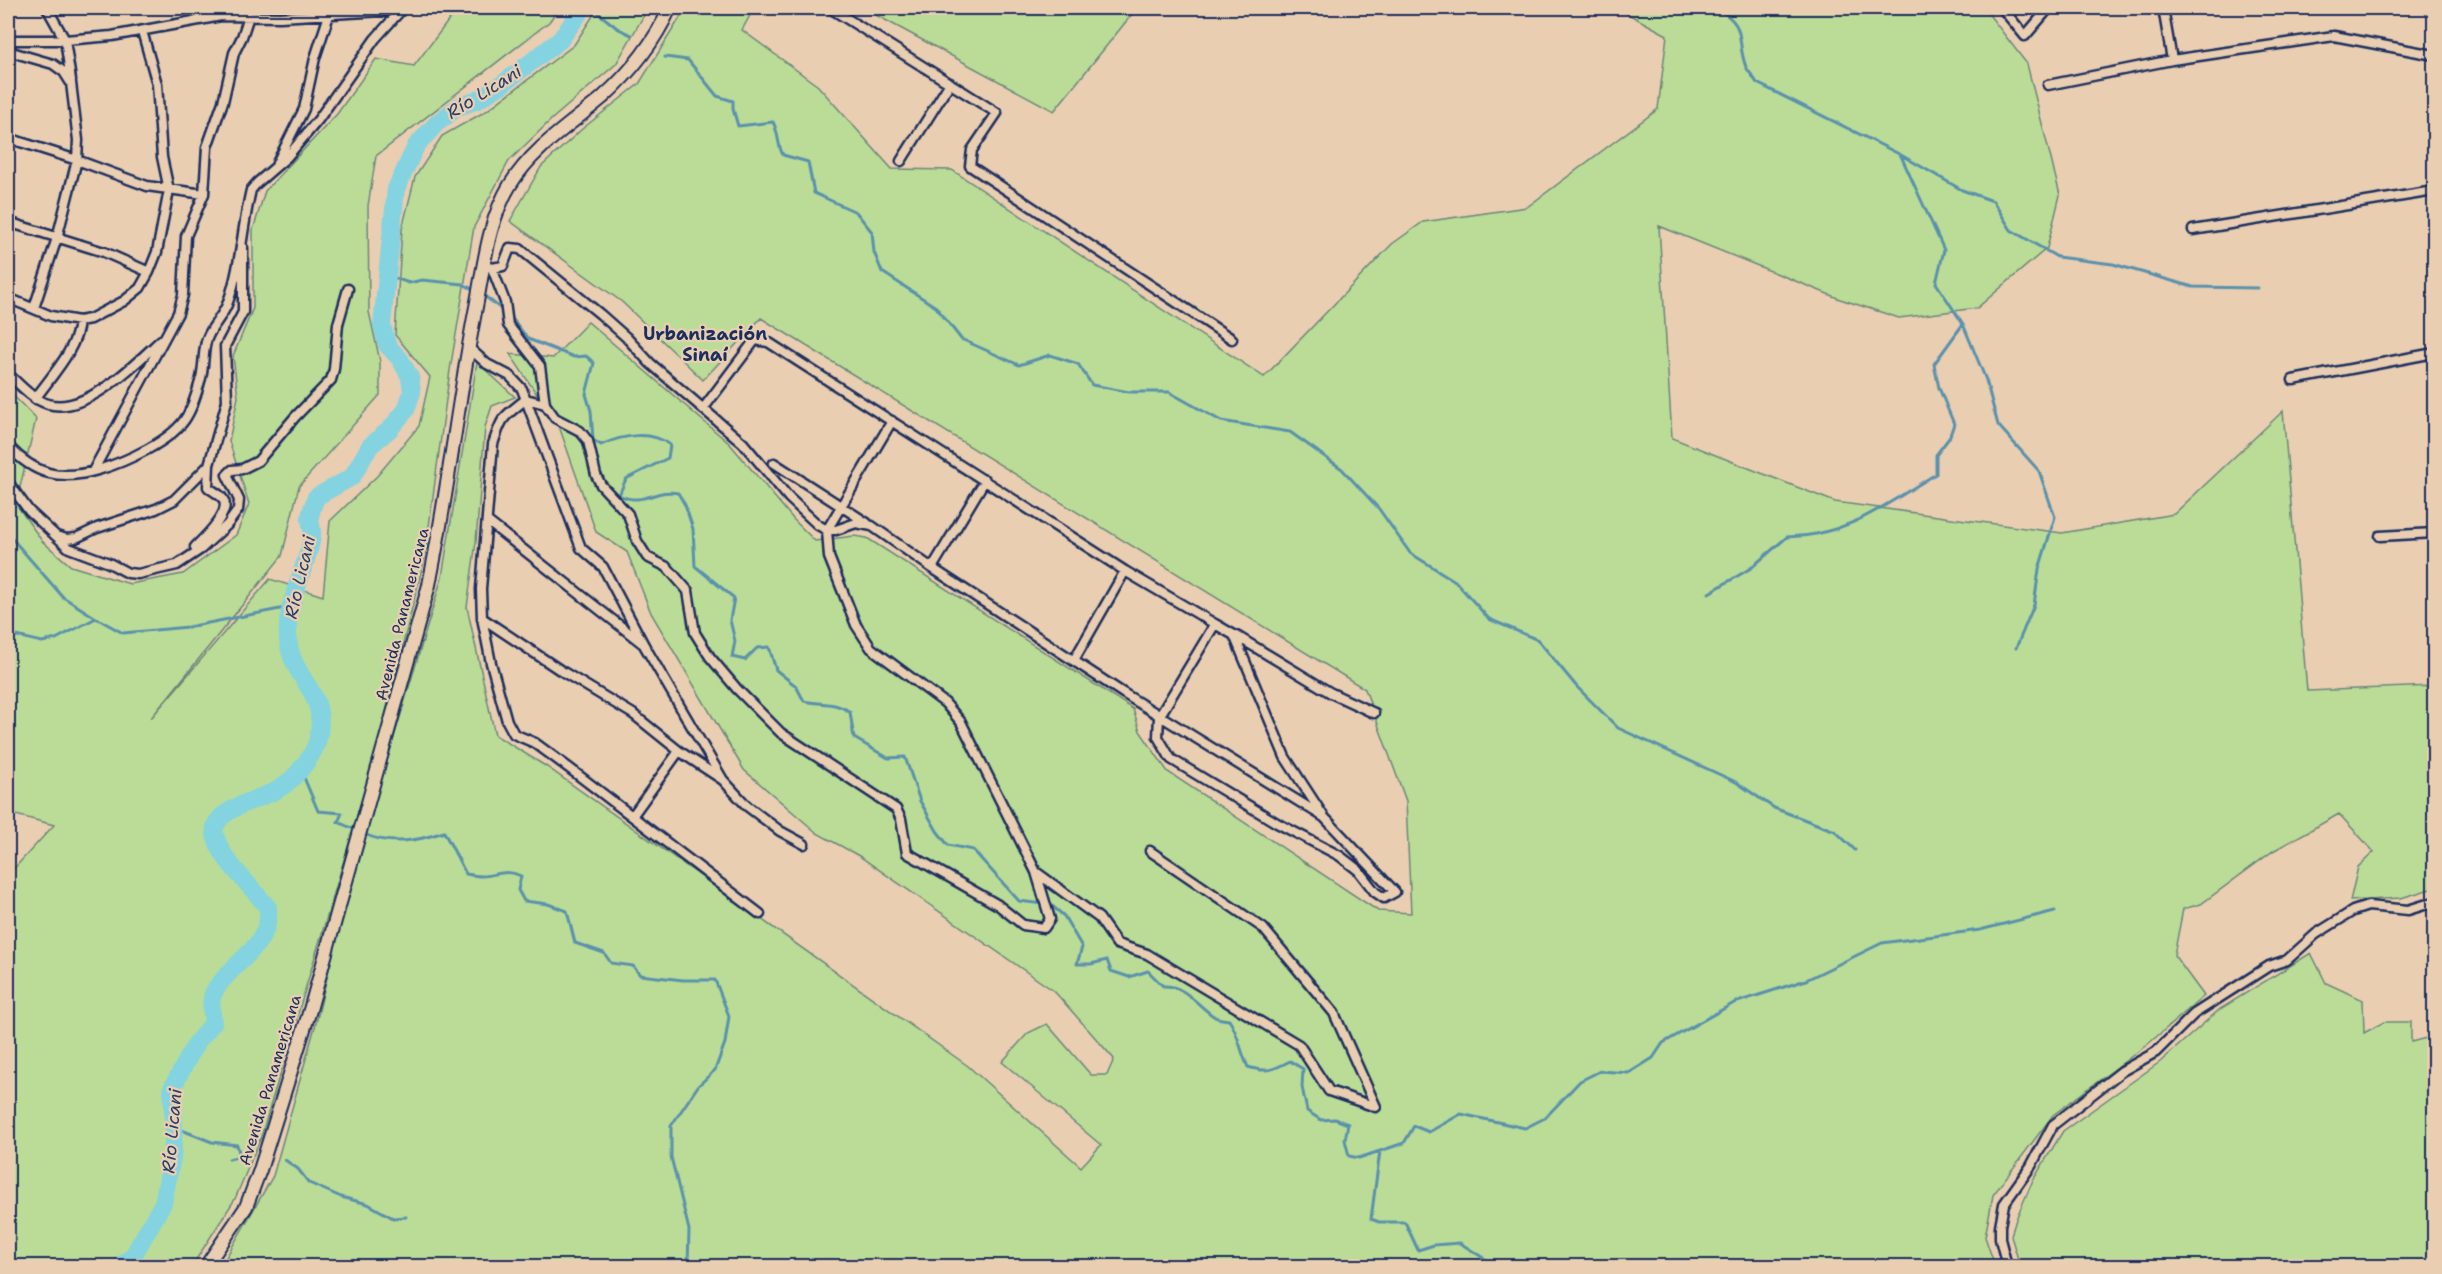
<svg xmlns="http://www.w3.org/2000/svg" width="2442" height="1274" viewBox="0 0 2442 1274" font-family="'Shantell Sans',sans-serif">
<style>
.green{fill:#badc96;stroke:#6a867a;stroke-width:1.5}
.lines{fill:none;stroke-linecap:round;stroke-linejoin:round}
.stream{stroke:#5a91ad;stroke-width:3}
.river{stroke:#84d3e1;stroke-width:18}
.minor-casing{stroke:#1b2f5e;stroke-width:13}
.secondary-casing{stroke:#1b2f5e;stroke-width:16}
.minor{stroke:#eaceb1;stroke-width:8}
.secondary{stroke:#eaceb1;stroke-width:12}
.labels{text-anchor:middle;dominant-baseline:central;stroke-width:4.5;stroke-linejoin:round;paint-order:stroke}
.street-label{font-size:16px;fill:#1b2f5e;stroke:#eaceb1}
.water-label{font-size:18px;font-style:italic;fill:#263f6b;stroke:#eaceb1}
.neighbourhood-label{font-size:18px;font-weight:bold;fill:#1b2f5e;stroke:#eaceb1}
</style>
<rect width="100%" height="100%" fill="#eaceb1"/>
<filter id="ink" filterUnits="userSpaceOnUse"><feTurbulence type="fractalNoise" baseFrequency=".0167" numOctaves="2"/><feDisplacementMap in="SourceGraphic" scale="12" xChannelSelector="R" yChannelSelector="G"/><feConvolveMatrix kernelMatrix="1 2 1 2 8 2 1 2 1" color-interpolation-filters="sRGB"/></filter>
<g filter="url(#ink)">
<!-- green -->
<path class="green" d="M 458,8 L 559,8 L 549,22 L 376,156 L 368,206 L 369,312 L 380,361 L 380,395 L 299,486 L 282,556 L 151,718 L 270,579 L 323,596 L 330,521 L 377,476 L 419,426 L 430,377 L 395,335 L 402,229 L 415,177 L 442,136 L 486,111 L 574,45 L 598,8 L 648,8 L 616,64 L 552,119 L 509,161 L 474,227 L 450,370 L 425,556 L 376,753 L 261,1137 L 235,1199 L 192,1266 L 8,1266 L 8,875 L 54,825 L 8,813 L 8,390 L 36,419 L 16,504 L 42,541 L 71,566 L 130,584 L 183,574 L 236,535 L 249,504 L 229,441 L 238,397 L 233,356 L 253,308 L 253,230 L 265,191 L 337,114 L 376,59 L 414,66 Z
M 686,8 L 754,8 L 742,30 L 818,86 L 892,169 L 952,170 L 1264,377 L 1392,244 L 1423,222 L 1527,207 L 1658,109 L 1667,35 L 1617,8 L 1984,8 L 2027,64 L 2060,195 L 2047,248 L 1977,308 L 1899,318 L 1840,299 L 1659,226 L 1672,438 L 1835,502 L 2062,533 L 2174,514 L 2283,411 L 2307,691 L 2434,686 L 2434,888 L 2401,898 L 2350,901 L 2358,867 L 2374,852 L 2339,814 L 2273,851 L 2201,904 L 2183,909 L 2174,955 L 2204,996 L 2148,1044 L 2053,1115 L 1993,1195 L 1985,1237 L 1995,1266 L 221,1266 L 273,1176 L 316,1023 L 347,894 L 442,577 L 477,362 L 515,397 L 492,406 L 485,427 L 476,542 L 467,607 L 495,735 L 547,767 L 968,1066 L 1081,1167 L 1101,1145 L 1002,1062 L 1028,1033 L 1047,1024 L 1091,1075 L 1107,1075 L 1114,1059 L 1054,991 L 859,856 L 817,833 L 744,770 L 651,613 L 627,552 L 596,532 L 560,429 L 510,354 L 553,358 L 588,322 L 730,444 L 794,520 L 815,541 L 854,536 L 867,538 L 1133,709 L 1140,731 L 1168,772 L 1378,911 L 1411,913 L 1406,801 L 1365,689 L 761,318 L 703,380 L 622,302 L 510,221 L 541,167 L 582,129 L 639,84 Z
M 863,8 L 1137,8 L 1054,111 Z
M 2311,953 L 2326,983 L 2363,1000 L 2364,1033 L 2384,1022 L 2411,1022 L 2411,1042 L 2434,1036 L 2434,1266 L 2020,1266 L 2011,1236 L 2016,1219 L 2033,1180 L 2063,1131 L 2160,1062 L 2220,1009 Z"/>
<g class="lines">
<!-- stream -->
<path class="stream" d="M 592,8 L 617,28 L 631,35
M 1716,8 C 1749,26 1735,39 1746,67 C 1749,72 1754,78 1757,83 L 1901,155 L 1962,190 L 1993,201 L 2011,230 L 2057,257 L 2113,264 L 2193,287 L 2258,288
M 665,57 L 688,60 L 717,96 L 733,101 L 733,109 L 738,126 L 773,122 C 779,133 777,144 783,155 L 808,162 L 814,193 L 856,212 L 872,232 L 874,252 L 882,272 L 936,307 L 961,339 L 1019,365 L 1050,355 L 1078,364 L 1092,385 L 1129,392 L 1169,392 L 1221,421 L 1290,432 L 1342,469 L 1379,509 L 1410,553 L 1455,581 L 1489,619 L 1538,640 L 1577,687 L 1618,728 L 1736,782 L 1774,808 L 1835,831 L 1855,850
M 1901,156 L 1944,250 L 1936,283 L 1963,324 L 1986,380 L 1998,425 L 2039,471 L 2055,517 L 2039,569 L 2034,605 L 2016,648
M 387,275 L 409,283 L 422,280 L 463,284 L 476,291
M 482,294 L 505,312
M 510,316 L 528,339 L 574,357 L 586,356 L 594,363 L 586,394 L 591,411 L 593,440 L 601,445 C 623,435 651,430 670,445 L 668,458 L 626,479 L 619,495 C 644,507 655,488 678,493 L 685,505 L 693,529 L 695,566 L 734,598 L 730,620 L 735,641 L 732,657 L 745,660 L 757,648 L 769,647 L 776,670 L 796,686 L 804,701 C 822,705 835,701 850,712 L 854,738 L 888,758 L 905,757 L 920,801 L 937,831 L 948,845 L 973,850 L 1019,901 L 1051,905 L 1064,916 L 1082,947 L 1077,964 L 1091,964 L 1107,960 L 1111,971 L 1129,977 L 1148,971 L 1163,986 C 1186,985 1197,1006 1215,1017 C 1218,1019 1225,1019 1229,1020 C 1239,1034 1240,1051 1248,1067 C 1267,1073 1273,1070 1290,1061 L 1303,1069 L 1302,1087 L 1307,1111 L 1321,1120 L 1335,1119 L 1348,1124 L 1345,1140 L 1349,1156 L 1359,1158 L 1404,1143 L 1414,1126 L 1429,1132 L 1461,1114 L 1525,1128 L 1545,1118 L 1580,1081 L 1600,1071 L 1629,1073 L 1653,1058 L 1663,1043 L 1734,1003 L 1806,980 L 1882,943 L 1980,930 L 2055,911
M 8,534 L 63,597 L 96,618
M 1709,593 L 1751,568 L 1787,537 C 1847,537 1887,503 1936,474 L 1936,455 L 1949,438 L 1954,424 L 1939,388 L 1934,364 L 1963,324
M 8,634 L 42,642 L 56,639 L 96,618 L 123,633 L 188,627 L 290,607
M 300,768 L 318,811 L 342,813 L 338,822 L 358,831
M 364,834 C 391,846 417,841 444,832 L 466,874 C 471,875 477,876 482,876 C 496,876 505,868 521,876 L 518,890 L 524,901 L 548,904 L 567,911 L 575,943 L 604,953 L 611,963 L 633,966 L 640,975 L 683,980 L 715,980 L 729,1016 L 725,1043 L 715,1070 L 698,1086 L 671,1126 L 671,1157 L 689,1230 L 688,1266
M 174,1127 L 212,1142 L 237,1145 L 240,1156 L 229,1159 L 245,1155
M 1380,1151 L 1371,1219 L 1379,1222 L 1405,1222 L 1418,1250 L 1434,1245 L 1460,1243 L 1496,1266
M 285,1160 L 298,1169 L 309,1183 L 341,1197 L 368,1204 L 393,1218 L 406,1217"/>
<!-- river -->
<path class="river" d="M 121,1266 L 133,1256 L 163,1203 L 172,1158 L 174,1127 L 172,1088 L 197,1042 L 213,1023 C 212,1012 209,1000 215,990 C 232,962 272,946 268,908 C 253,887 220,860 215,834 C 210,810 261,799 277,790 C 296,779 317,753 319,733 C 324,696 303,686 292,657 C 277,616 305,576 312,537 C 313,531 311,525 310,519 C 310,512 314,504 316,497 L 352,477 L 370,446 L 390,429 L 406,410 L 412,392 L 410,377 L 400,359 L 387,345 L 382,325 L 396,189 L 416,146 L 437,123 L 458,107 L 478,100 L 501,85 L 560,40 L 583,8"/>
<defs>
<path id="minor" d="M 47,8 L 65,40 L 71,80
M 830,8 L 997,113 L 972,150 L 970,166 L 1232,339
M 2002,8 L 2025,36 L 2049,8
M 2163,8 L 2172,60
M 8,40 L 65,40 L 112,36 L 221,16 L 280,17 L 401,10
M 8,51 L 53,64 L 64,72 L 71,83 L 78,140 L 77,160 L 57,238 L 34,308
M 2048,85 L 2172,60 L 2334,36 L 2434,55
M 8,138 L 77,160 L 147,186 L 204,194
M 901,161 L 950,83
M 277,163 L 304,109 L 315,58 L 329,15
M 8,222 L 104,252 L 149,272
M 2193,230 L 2434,191
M 484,265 L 492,268 L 503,266 L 510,248 L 520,249 L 600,314 L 626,337 L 650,363 L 743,443 L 789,498 L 818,525 L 827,530 L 836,530 L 856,523 L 872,526 L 932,568 L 1123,693 L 1324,817 L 1395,892 L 1384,898 L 1375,892 L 1358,870 L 1340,856 L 1277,823 L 1171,759 L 1158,737 L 1159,717 L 1215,624 L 1234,635 L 1285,757 L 1324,817
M 492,268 L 505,302 L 508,325 L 540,366 L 545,404
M 8,298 L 51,316 L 79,321 L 90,319 L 124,301 L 140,288 L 149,272 L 157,252 L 169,190 L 162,157 L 157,84 L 142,31
M 468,347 L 487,364 L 510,376 L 522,389 L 581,548 L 603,567 L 644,645 L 723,780
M 8,374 C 20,385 32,399 48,404 C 86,415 136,363 161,340
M 2293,380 L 2434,353
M 35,399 C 51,376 77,350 79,321
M 703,409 L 755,340 L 768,342 L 1125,571 L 1215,624
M 892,421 L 827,530 L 829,557 L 856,625 L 871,648 L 945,703 L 961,722 L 1036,872 L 1099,918 L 1117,944 L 1147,954 L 1299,1045 L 1329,1091 L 1376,1107 L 1334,1013 L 1263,928 L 1150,851
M 8,446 C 35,475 60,481 98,470 C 125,462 173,441 187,416 C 193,406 198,389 201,378 C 204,366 203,353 206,342 C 209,328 224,316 228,302 C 241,266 242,227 251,190 L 257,183 L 287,157 L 318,120 L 375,39 L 403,8
M 774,463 L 867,523
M 93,471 L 178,313 L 183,295 L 186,236 L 204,194 L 207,147 L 223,102 L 234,53 L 242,37 L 249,16
M 8,482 L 29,511 L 69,548 L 109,563 L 128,573 L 138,574 L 177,565 L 201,549 L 227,525 L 238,510 L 239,500 L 227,475 L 232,470 L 242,469 L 258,461 L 295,417 L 331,380 L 334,369 L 338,324 L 348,289
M 487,521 L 642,643
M 56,536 L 67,539 L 76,538 L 97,528 L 156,509 L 174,500 L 209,465 L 227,401 L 225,346 L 243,312 L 243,248
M 2380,536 L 2434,533
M 195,547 C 204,538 232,512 223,499 C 220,494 212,491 208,487 L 209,465
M 932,568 L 985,480
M 482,618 L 560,670 L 633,714 L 679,751 L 723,780 L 747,806 L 780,831 L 804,844
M 1235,635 L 1331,693 L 1374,713
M 1074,660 L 1125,571
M 633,815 L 679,751
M 760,914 L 569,768 L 535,743 L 514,734 L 507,721 L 491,663 L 482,618 L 481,589 L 493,444 C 503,414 503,418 526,399 L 545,404 L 555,418 L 580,431 L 588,441 L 596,475 L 601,485 L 628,514 L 637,541 L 647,557 L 667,567 L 688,591 L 695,633 L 710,657 L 737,689 L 781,733 L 896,809 L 901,819 L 907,853 L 998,905 L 1023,925 L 1044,928 L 1050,919 L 1036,872
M 2007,1266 L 2000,1239 L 2000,1226 L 2004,1204 L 2031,1166 L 2053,1125 L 2122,1071 L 2156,1052 L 2194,1014 L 2269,966 L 2287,960 L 2316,934 L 2353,911 L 2368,906 L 2408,910 L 2434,902"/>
<path id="secondary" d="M 206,1266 L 246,1207 L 260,1170 L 310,1010 L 429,585 C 448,493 458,399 476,307 C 484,266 488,221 510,185 C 533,148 570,125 602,98 C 630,73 655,41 670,8"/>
</defs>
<!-- minor casing -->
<use href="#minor" class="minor-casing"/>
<!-- secondary casing -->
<use href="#secondary" class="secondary-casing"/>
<!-- minor -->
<use href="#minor" class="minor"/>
<!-- secondary -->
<use href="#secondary" class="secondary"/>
</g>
</g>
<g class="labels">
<!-- street labels -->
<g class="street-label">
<text transform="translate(402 614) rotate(-76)">Avenida Panamericana</text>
<text transform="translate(270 1080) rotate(-73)">Avenida Panamericana</text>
</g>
<!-- water labels -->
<g class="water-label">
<text transform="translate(484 92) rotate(-32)">Río Licani</text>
<text transform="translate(300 577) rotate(-77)">Río Licani</text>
<text transform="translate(172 1131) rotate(-85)">Río Licani</text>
</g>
<!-- neighbourhood labels -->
<g class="neighbourhood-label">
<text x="705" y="334">Urbanización<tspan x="705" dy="21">Sinaí</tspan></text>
</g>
</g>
<!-- margin -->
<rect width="2442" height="1274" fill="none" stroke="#eaceb1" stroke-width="30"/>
<rect x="15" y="15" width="2412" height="1244" fill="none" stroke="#1b2f5e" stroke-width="2" filter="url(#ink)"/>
</svg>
